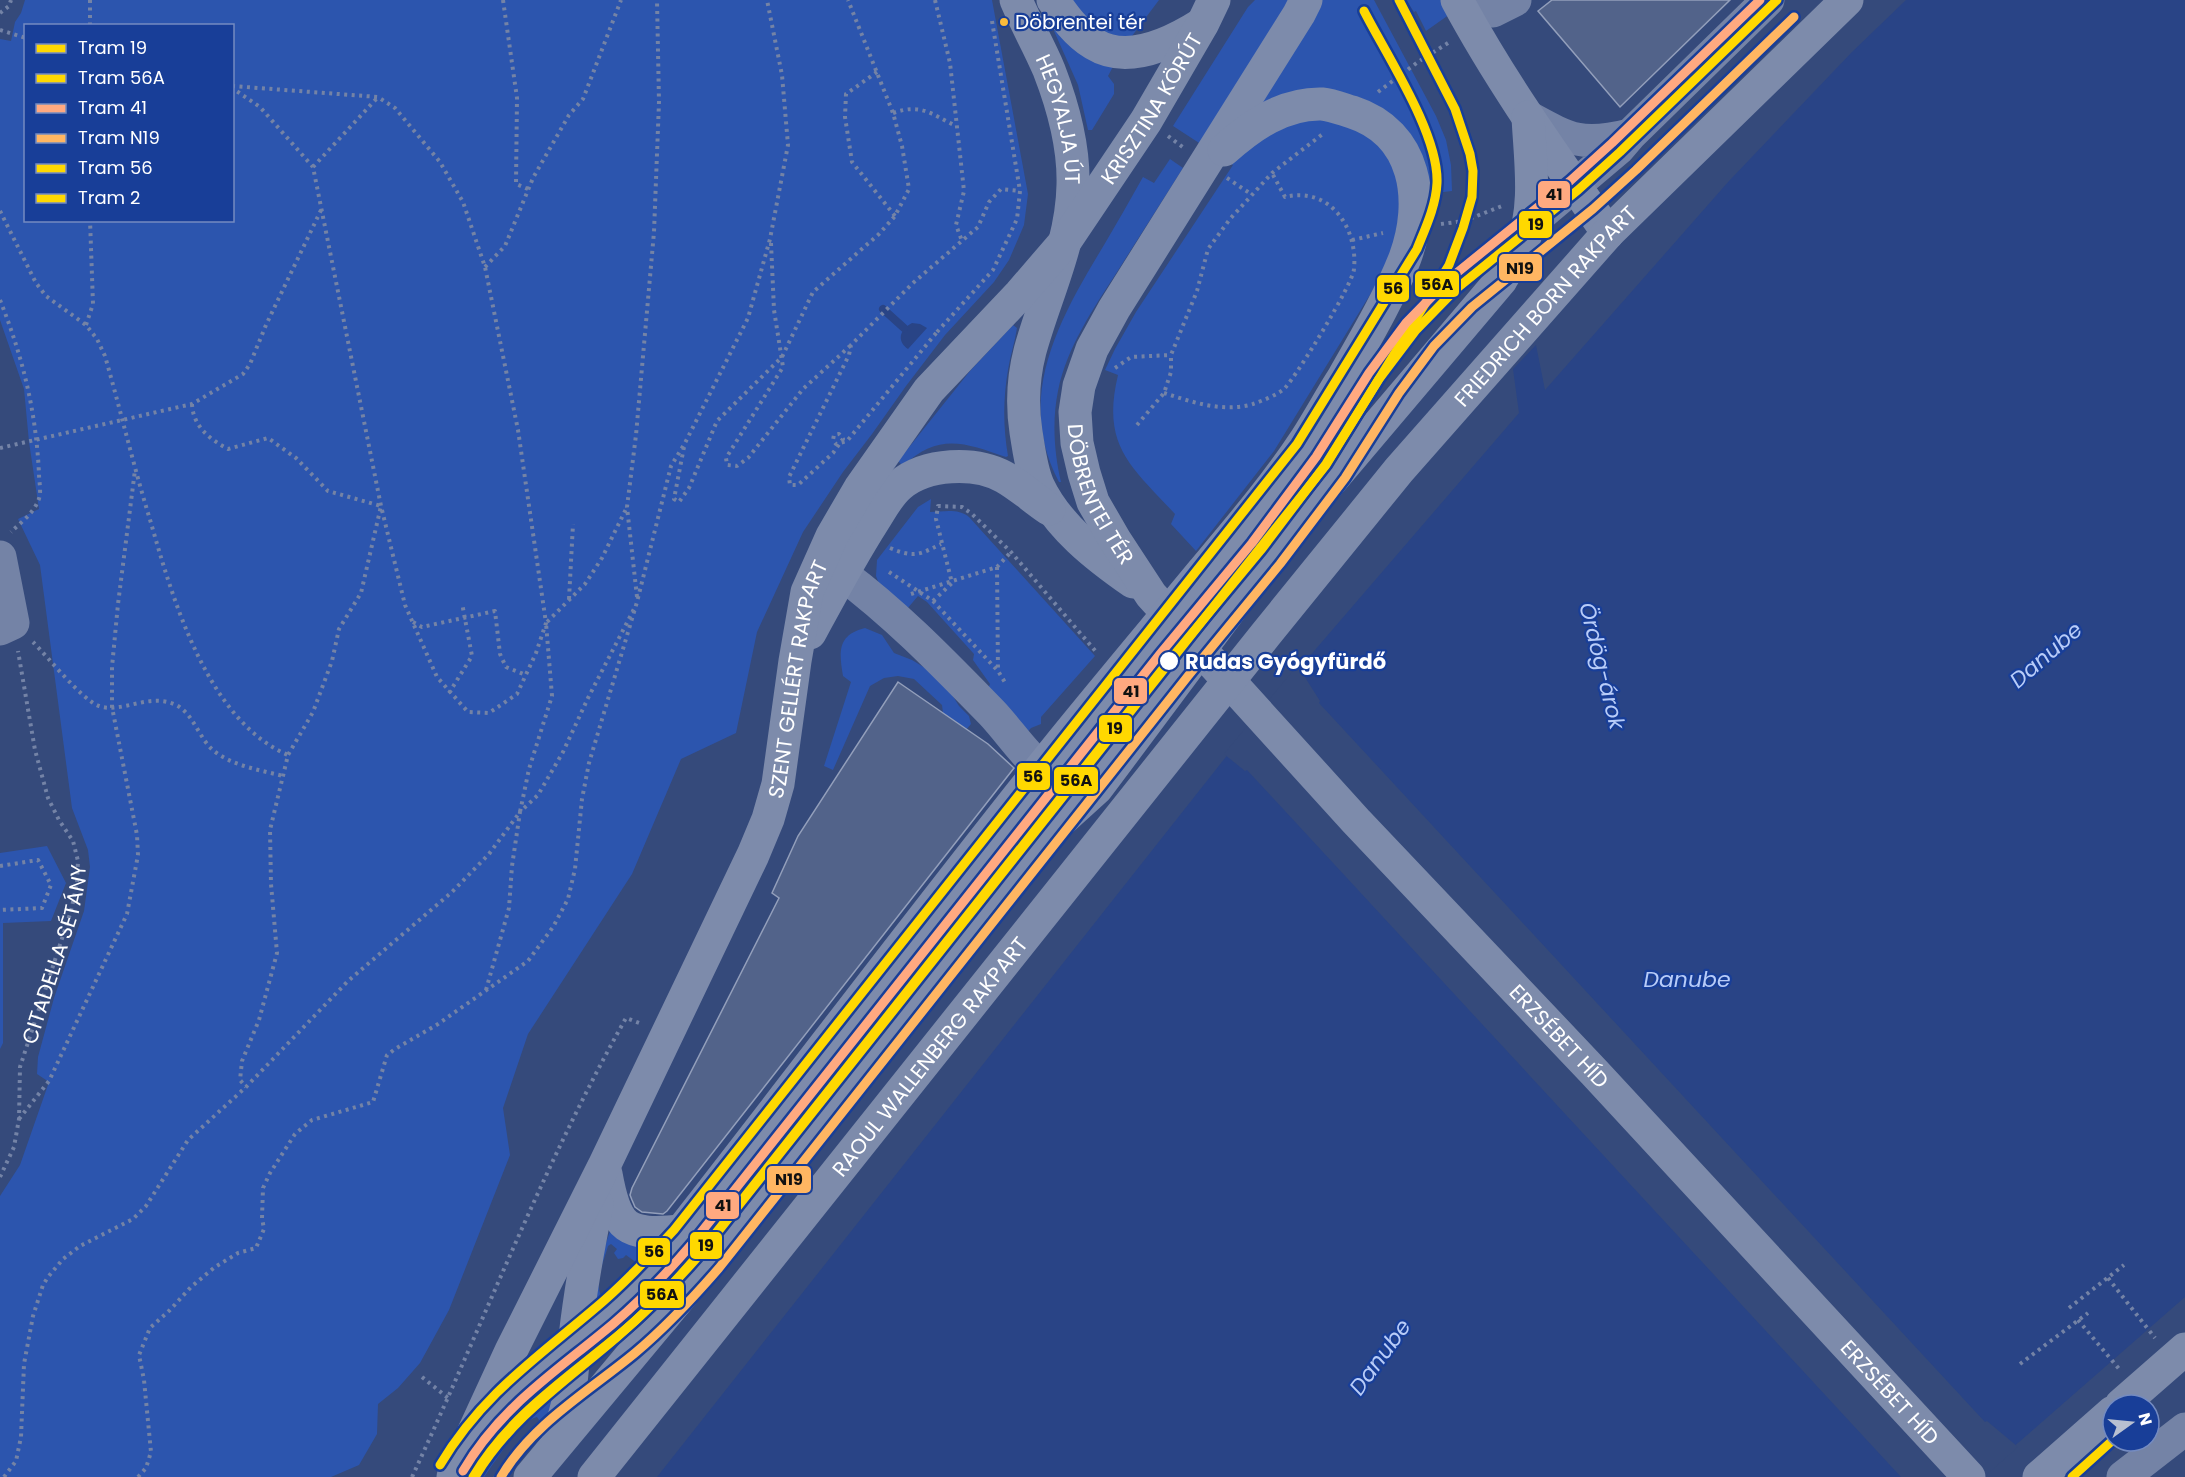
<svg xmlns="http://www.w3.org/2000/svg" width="2185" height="1477" viewBox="0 0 2185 1477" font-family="Poppins,sans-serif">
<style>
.green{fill:#2c55ae;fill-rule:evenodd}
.water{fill:#294486}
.pier{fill:#354a7b}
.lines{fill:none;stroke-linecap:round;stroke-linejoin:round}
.stream{stroke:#294486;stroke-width:8}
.building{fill:#52638a;stroke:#939fbb;stroke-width:1.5}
.path{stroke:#7483a6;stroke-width:4;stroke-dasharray:3 4.5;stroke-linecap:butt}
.minor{stroke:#7483a6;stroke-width:33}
.major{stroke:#7d8bab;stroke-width:33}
.tram{stroke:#7f8cab;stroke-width:1.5}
.tram-1-casing{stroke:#183e98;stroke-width:14}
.tram-2-casing{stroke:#183e98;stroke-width:14}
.tram-3-casing{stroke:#183e98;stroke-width:14}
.tram-4-casing{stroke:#183e98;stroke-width:14}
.tram-5-casing{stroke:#183e98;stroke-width:14}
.tram-6-casing{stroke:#183e98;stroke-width:14}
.tram-1{stroke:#ffd800;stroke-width:9}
.tram-2{stroke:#ffd800;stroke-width:9}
.tram-3{stroke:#ffa980;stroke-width:9}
.tram-4{stroke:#ffb662;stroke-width:9}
.tram-5{stroke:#ffd800;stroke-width:9}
.tram-6{stroke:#ffd800;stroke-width:9}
.bus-dot{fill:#fbbb3a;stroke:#183e98;stroke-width:2}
.stop-dot{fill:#fff;stroke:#183e98;stroke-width:2}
.labels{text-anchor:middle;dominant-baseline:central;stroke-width:4.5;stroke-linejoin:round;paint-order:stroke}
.bus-label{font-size:20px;fill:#fff;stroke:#183e98;text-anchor:start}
.street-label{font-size:21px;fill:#fff;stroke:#183e98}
.stop-label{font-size:21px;font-weight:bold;fill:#fff;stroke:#183e98;text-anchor:start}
.water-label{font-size:22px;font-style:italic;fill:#b8ccf8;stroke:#183e98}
.line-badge{stroke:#183e98;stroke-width:2}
.pale-badge-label{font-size:16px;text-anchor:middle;font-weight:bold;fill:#111}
</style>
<rect width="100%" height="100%" fill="#354a7b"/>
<!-- green -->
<path class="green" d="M 25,0 L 992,0 L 1028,194 L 1024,225 L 1009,260 L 994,282 L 945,335 L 906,386 L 872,434 L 843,472 L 803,532 L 757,632 L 736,733 L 681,759 L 632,874 L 528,1034 L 503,1108 L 510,1155 L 449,1310 L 420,1363 L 398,1388 L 378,1404 L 377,1434 L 359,1465 L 331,1477 L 0,1477 L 0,1196 L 20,1165 L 49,1082 L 37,1074 L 38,1057 L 54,998 L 84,911 L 90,867 L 88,850 L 72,808 L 40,565 L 18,519 L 39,509 L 29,442 L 24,389 L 0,320 L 0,39 L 11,41 L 15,22 L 21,13 ZM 26,26 L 232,26 L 232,220 L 26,220 Z
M 1070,0 L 1159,0 L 1129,40 L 1101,33 Z
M 1255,0 L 1374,0 L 1436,116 L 1446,140 L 1451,165 L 1452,191 L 1401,197 L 1400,227 L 1387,267 L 1274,451 L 1196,551 L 1171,524 L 1175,514 C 1131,466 1101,446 1118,375 L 1105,370 L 1115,349 L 1136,312 L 1233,165 L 1173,126 L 1248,7 Z
M 1406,0 L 1470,0 L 1426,31 L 1416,11 L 1414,12 Z
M 1062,26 L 1116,61 L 1108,76 L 1114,84 L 1114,94 L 1092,130 L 1088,130 L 1078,85 L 1054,31 Z
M 1170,159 L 1183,168 C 1161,203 1139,237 1117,272 C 1093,309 1067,347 1058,391 C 1052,420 1054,453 1061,482 L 1059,482 C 1014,397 1060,318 1104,245 C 1117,223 1130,200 1143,177 L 1154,183 Z
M 1013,325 L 1017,328 C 1015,342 1010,356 1008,370 C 1003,399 1003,427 1008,456 L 1006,457 C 965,443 939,432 903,466 L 898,461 L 970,371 Z
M 931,499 L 930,512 C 943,512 958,508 969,517 L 1095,656 L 1041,717 L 1041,724 L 1031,728 L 1023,737 L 986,693 L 990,684 L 973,660 L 974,654 L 927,602 L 918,596 L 907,609 L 881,589 L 876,576 L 877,560 L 918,507 Z
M 865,628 L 882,635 L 894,653 L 912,660 L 930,671 L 946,685 L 959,706 L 969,716 L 971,724 L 959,738 L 945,729 L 942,705 L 914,679 L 898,676 L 884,678 L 870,686 L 833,770 L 824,766 L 851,682 L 843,676 C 839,652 837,635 865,628 Z
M 47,846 L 66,883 L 51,921 L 3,923 L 3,1043 L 0,1049 L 0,853 Z
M 612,1225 L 620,1239 L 645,1251 L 655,1251 L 615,1294 L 593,1302 L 604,1249 ZM 611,1244 L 617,1249 L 614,1253 L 618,1259 L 623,1258 L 626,1255 L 637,1263 L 602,1297 C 593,1283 604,1261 608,1246 Z
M 550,1398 L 553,1399 C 549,1426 518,1457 500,1477 L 493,1477 L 538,1423 L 539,1420 L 537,1417 C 522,1419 494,1463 484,1477 L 481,1477 L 520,1423 Z"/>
<!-- water -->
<path class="water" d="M 1906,0 L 2185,0 L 2185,1297 L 1979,1477 L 657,1477 L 1259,715 L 1519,413 L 1513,369 L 1536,345 L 1545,390 L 1729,181 L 1852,52 Z
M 912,323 L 920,324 L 927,328 L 908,349 C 896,341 900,329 912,323 Z"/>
<!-- pier -->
<path class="pier" d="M 1296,667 L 1301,671 L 1320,701 L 1319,703 L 1985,1422 L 1987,1421 L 2018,1447 L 1984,1477 L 1901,1477 L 1247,770 L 1245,771 L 1224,754 Z"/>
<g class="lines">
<!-- stream -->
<path class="stream" d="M 883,309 L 904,328"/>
</g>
<!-- building -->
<path class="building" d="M 1552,0 L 1730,0 L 1620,107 L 1538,11 Z
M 898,682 L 988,744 L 1014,768 L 667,1211 L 663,1214 L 642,1212 L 635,1207 L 632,1200 L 630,1195 L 632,1188 L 779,898 L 772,893 L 798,836 Z"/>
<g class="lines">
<!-- path -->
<g class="path">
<path d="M 90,0 L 90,26"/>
<path d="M 503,0 L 517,98 L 516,184 L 528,189"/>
<path d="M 935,0 L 950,63 L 964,191 L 956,225 L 962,241"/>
<path d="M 0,13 L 9,6 L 11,0"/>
<path d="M 992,21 L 1020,191"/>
<path d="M 0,30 L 26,38"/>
<path d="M 877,72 L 846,94 L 845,117 L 852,162 L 895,216"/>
<path d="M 232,86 L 378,97 L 395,108 L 440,162 L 463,202 L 485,267 L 518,430 L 546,623 L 536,653 L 517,694 L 489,713 L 468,712 L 437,677 L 405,605 L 381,506 L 313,167 L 260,107 L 232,88"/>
<path d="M 1378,92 L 1418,62 L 1448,43"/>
<path d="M 893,113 C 921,103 931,114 956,126"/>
<path d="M 1168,136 L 1184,148"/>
<path d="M 313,167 L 378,97"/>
<path d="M 1227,178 L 1251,194"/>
<path d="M 0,211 L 36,283 L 46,296 L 86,325 L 97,339 L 105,356 C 121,412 134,468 151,523 C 173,600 208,721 288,755"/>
<path d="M 1441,224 L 1464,221 L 1502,206"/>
<path d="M 1352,240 L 1383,233"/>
<path d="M 771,243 L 774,310 L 783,367 L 726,458 L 727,465 L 737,466 L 748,458 L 803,389 L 850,346"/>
<path d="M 485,267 L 505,246 L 533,178 L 569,115 L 583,99 L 621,0"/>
<path d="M 0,300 C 23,358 36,411 39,474 C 39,482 42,494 38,501 C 33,514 20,523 11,532"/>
<path d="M 86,325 L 93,304 L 90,220"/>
<path d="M 937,332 L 993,270 L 1017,219 L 1020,191 L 1001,189 L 989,202 L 978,227 L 913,283 L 851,345 L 849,355 L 789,477 L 790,485 L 798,485 L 833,453 L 843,439 L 839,434 L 834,435 L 833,440 L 836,444 L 847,441 L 937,332"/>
<path d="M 1115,368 L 1131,357 L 1171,355"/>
<path d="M 1164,393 C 1192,402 1223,413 1253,404 C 1262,401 1279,394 1285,388 C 1297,375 1353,284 1354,269 C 1358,228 1330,186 1285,197 L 1272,173"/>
<path d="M 192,404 C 193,426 209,439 228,449 L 268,438 L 296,458 L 328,491 L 381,506 L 361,593 L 339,629 L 332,661 L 313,712 L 288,755 L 270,830 L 271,884 L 277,953 L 259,1020 L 242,1061 L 240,1080 L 246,1087"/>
<path d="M 1137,425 L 1164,393 L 1171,372 L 1171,355 L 1197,291 L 1208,249 L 1230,219 L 1272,173 L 1324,133"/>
<path d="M 684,447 L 674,499 L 679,502 L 689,488 L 717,421 L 782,357 L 813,292 L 879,234 L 895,216 L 909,189 L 902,146 L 893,113 L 848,0"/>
<path d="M 0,448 L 192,404 L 243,374 L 250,364 L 266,325 L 322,208"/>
<path d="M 890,548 C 914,558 919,555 941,544"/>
<path d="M 997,567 L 998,672"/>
<path d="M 889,572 L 933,601 L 998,671 L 1006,684"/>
<path d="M 911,594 L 997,567 L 1011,552"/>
<path d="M 637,597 L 627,507 L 636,435 L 654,232 L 659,102 L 657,0"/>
<path d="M 569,599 L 573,524"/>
<path d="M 933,601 L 952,583 L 936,519 L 938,506 L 962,507 L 972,514 L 1011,552 L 1098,654"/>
<path d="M 413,622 L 422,627 L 495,611 L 500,654 L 506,667 L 526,675"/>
<path d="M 33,642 C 48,657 82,700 99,706 C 121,714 150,692 176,705 C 194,714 199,739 214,751 C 233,766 260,770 283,776"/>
<path d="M 449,693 L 472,656 L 462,603"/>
<path d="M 0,866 L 38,860 L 51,885 L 42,908 L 0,910"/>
<path d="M 486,990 L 509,908 L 512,866 L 520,812 L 538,795 L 563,752 L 588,698 L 634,609"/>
<path d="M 19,1119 L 49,1081 L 127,914 L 138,855 L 137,835 L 112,707 L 112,667 L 118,604 L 135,470"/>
<path id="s1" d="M 0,1177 L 14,1147 L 19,1119 L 20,1067 L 71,911 L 77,883 L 78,861 L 73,841 L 59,820 L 48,798 L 35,750 L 18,651"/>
<path d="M 2108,1278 L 2155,1338"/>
<path d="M 2069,1308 L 2124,1265"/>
<path d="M 2078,1320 L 2120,1370"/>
<path d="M 2020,1364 L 2088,1313"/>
<path d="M 422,1377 L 448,1398"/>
<path d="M 4,1477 L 16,1461 L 21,1437 L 24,1364 L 33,1316 L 43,1285 L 48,1277 L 63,1259 L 80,1246 L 133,1219 L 146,1206 L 188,1140 L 246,1087 L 348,981 L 452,892 L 489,854 L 520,812 L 529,769 L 552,696 L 546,623 L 585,584 L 602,558 L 627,507"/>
<path d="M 138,1477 L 146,1468 L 151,1452 L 144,1380 L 139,1355 L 150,1328 L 170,1310 L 191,1287 L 215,1267 L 238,1253 L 256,1248 L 264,1229 L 262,1218 L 263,1188 L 270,1173 L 295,1134 L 312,1120 L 373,1102 L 387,1055 L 395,1049 L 438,1024 L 528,961 L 553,927 L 568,899 L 575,869 L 582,799 L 589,763 L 637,602 L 671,466 L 685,443 L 748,318 L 770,239 L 788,145 L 782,75 L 767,0"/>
<path d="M 412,1477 C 483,1324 543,1165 626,1018 L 642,1024"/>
</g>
<!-- minor -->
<path class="minor" d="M 1463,10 L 1493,11 L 1515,0
M 1528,117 C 1570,140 1582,147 1630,135
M 1528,225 L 1618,149 L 1630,135 L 1768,0
M 0,557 L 13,623 L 0,629
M 842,574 C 897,615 944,664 992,713 C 1009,731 1022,752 1041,768
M 2123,1477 L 2185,1429"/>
<!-- major -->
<g class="major">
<path id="s2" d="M 1016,0 C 1026,24 1039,46 1049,70 C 1063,106 1074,147 1073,185 C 1072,244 1045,296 1030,351 C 1023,378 1022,406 1026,432 C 1029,450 1031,469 1038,485 C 1057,526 1097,557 1133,582"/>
<path d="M 1053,0 C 1064,16 1076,33 1094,44 C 1128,65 1172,43 1202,24"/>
<path id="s3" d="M 1306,0 L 1299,14 L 1114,309 L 1092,349 L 1079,386 L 1075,412 L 1077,443 L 1084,473 L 1093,502 L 1115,540 L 1151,595 L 1356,821 L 1594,1072 L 1969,1477"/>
<path d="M 1457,0 C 1501,82 1555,157 1608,233"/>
<path d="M 810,633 C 830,596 850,558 873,522 C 881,510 888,495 900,485 C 926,463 975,461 1004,477 C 1020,486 1034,499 1049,509"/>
<path d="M 606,1174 C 616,1230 626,1236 682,1231"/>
<path d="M 2121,1405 L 2185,1349"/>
<path d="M 479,1422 L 514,1388 L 612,1309 L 650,1271 C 788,1096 921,917 1061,743 C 1108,685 1156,628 1203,571 C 1239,528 1275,486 1306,439 C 1319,419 1330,398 1343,378 C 1365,339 1389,299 1405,258 C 1426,201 1417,133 1352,112 C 1342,109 1332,105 1322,104 C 1283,103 1251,126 1224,150"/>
<path d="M 558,1433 C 572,1402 572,1371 575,1337 C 580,1293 588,1248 597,1204"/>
<path id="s4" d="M 453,1477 L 511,1351 L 605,1164 L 753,855 L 768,819 L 778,784 L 795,661 L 807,592 L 832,536 L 860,488 L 929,390 L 1020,294 L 1064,243 L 1146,121 L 1203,23 L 1214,0"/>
<path d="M 530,1477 L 734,1232 L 1029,855 L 1054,827 L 1097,788 L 1256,575 L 1324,489 L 1501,280 C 1507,269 1516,259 1521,248 C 1538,208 1530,159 1528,117"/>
<path id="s5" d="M 594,1477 L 1266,634 L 1399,470 L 1608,233 L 1847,0"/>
<path d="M 2039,1477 L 2113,1412"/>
</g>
<!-- tram -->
<path class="tram" d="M 1214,589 L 1261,550"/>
<defs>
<path id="tram-1" d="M 473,1477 C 509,1416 566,1379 620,1334 C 649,1310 675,1282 700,1253 L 1169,661 L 1261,550 L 1326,464 L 1379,379 L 1416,330 L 1456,289 L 1578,190 L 1620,152 L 1777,0"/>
<path id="tram-2" d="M 475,1477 C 510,1418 566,1381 617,1337 C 647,1311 675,1283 701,1253 L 1326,465 L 1449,265 L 1463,228 L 1472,197 L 1473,171 L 1470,154 L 1455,109 L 1399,0"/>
<path id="tram-3" d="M 463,1471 C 501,1406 557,1371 613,1324 C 641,1300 667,1273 691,1245 L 1160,654 L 1252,543 L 1316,457 L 1369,373 L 1406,323 L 1448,280 L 1570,181 L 1612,143 L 1760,0"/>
<path id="tram-4" d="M 501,1477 C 532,1424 589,1391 635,1353 C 666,1327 693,1298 719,1268 L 1188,676 L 1280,564 L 1345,478 L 1399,393 L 1434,346 L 1472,307 L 1593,209 L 1636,170 L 1794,17"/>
<path id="tram-5" d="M 440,1465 C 481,1396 534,1360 593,1310 C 622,1286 648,1258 674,1230 L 1297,444 L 1417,249 C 1425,229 1436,206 1437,183 C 1439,134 1387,56 1364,11"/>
<path id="tram-6" d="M 2072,1477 L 2113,1440"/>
</defs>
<!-- tram-1 casing -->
<use href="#tram-1" class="tram-1-casing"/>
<!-- tram-2 casing -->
<use href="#tram-2" class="tram-2-casing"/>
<!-- tram-3 casing -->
<use href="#tram-3" class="tram-3-casing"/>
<!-- tram-4 casing -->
<use href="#tram-4" class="tram-4-casing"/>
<!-- tram-5 casing -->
<use href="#tram-5" class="tram-5-casing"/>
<!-- tram-6 casing -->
<use href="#tram-6" class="tram-6-casing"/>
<!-- tram-1 -->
<use href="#tram-1" class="tram-1"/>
<!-- tram-2 -->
<use href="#tram-2" class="tram-2"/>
<!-- tram-3 -->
<use href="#tram-3" class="tram-3"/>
<!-- tram-4 -->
<use href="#tram-4" class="tram-4"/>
<!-- tram-5 -->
<use href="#tram-5" class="tram-5"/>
<!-- tram-6 -->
<use href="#tram-6" class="tram-6"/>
</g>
<!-- markers -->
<circle class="bus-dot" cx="1004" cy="22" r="5"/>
<circle class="stop-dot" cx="1169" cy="661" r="10"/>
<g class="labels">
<!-- bus labels -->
<g class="bus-label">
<text x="1015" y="22">Döbrentei tér</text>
</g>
<!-- street labels -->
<g class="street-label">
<text stroke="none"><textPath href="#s4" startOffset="1557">KRISZTINA KÖRÚT</textPath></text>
<text stroke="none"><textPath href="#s2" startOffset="128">HEGYALJA ÚT</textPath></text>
<text stroke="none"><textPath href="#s5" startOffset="1509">FRIEDRICH BORN RAKPART</textPath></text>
<text stroke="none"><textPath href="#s3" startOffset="562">DÖBRENTEI TÉR</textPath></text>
<text stroke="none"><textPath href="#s4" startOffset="873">SZENT GELLÉRT RAKPART</textPath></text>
<text stroke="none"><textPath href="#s1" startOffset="232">CITADELLA SÉTÁNY</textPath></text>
<text stroke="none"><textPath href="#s3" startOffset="1278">ERZSÉBET HÍD</textPath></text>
<text stroke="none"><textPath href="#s5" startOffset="538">RAOUL WALLENBERG RAKPART</textPath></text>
<text stroke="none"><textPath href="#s3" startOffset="1764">ERZSÉBET HÍD</textPath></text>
</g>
<!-- stop labels -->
<g class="stop-label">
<text x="1185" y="661">Rudas Gyógyfürdő</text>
</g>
<!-- water labels -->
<g class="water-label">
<text transform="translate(2046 655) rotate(-41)">Danube</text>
<text transform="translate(1602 666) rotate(76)">Ördög-árok</text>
<text x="1687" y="979">Danube</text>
<text transform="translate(1380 1357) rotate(-54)">Danube</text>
</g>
</g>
<g class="line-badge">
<rect x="1537" y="180" width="34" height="29" rx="6" fill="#ffa980"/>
<rect x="1518" y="210" width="35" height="29" rx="6" fill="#ffd800"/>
<rect x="1498" y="253" width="45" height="29" rx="6" fill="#ffb662"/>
<rect x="1414" y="270" width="46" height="28" rx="6" fill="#ffd800"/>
<rect x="1376" y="274" width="34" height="29" rx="6" fill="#ffd800"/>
<rect x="1113" y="677" width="35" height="28" rx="6" fill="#ffa980"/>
<rect x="1098" y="714" width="35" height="29" rx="6" fill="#ffd800"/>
<rect x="1016" y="762" width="35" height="29" rx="6" fill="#ffd800"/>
<rect x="1053" y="766" width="46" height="29" rx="6" fill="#ffd800"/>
<rect x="766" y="1165" width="46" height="29" rx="6" fill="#ffb662"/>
<rect x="705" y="1191" width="35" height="29" rx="6" fill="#ffa980"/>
<rect x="689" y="1231" width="34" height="29" rx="6" fill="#ffd800"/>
<rect x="637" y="1237" width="34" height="29" rx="6" fill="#ffd800"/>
<rect x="639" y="1280" width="46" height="29" rx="6" fill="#ffd800"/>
</g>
<g class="pale-badge-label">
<text x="1554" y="200">41</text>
<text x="1536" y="230">19</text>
<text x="1520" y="274">N19</text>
<text x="1437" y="290">56A</text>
<text x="1393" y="294">56</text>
<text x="1131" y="697">41</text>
<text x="1115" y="734">19</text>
<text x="1033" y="782">56</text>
<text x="1076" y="786">56A</text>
<text x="789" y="1185">N19</text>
<text x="723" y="1211">41</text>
<text x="706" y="1251">19</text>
<text x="654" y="1257">56</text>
<text x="662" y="1300">56A</text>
</g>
<!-- legend -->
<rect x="24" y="24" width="210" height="198" fill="#183e98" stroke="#748bc1" stroke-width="1.5"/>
<rect x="36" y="44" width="30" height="9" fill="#ffd800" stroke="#748bc1" stroke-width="1.5"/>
<text x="78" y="54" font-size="18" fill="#ffffff">Tram 19</text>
<rect x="36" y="74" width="30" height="9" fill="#ffd800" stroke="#748bc1" stroke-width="1.5"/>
<text x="78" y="84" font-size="18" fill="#ffffff">Tram 56A</text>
<rect x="36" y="104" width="30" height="9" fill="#ffa980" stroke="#748bc1" stroke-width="1.5"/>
<text x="78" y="114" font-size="18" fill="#ffffff">Tram 41</text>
<rect x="36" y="134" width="30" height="9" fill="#ffb662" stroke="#748bc1" stroke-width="1.5"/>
<text x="78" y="144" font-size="18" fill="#ffffff">Tram N19</text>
<rect x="36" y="164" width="30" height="9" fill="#ffd800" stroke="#748bc1" stroke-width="1.5"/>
<text x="78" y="174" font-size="18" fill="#ffffff">Tram 56</text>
<rect x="36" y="194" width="30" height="9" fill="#ffd800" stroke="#748bc1" stroke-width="1.5"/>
<text x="78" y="204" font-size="18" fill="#ffffff">Tram 2</text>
<!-- north arrow -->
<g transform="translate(2131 1423) rotate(75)"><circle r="28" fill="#183e98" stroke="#748bc1" stroke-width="1.5"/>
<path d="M0-4.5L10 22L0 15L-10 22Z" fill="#b8c0d1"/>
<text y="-9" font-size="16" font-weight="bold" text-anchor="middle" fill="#ffffff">N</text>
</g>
</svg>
